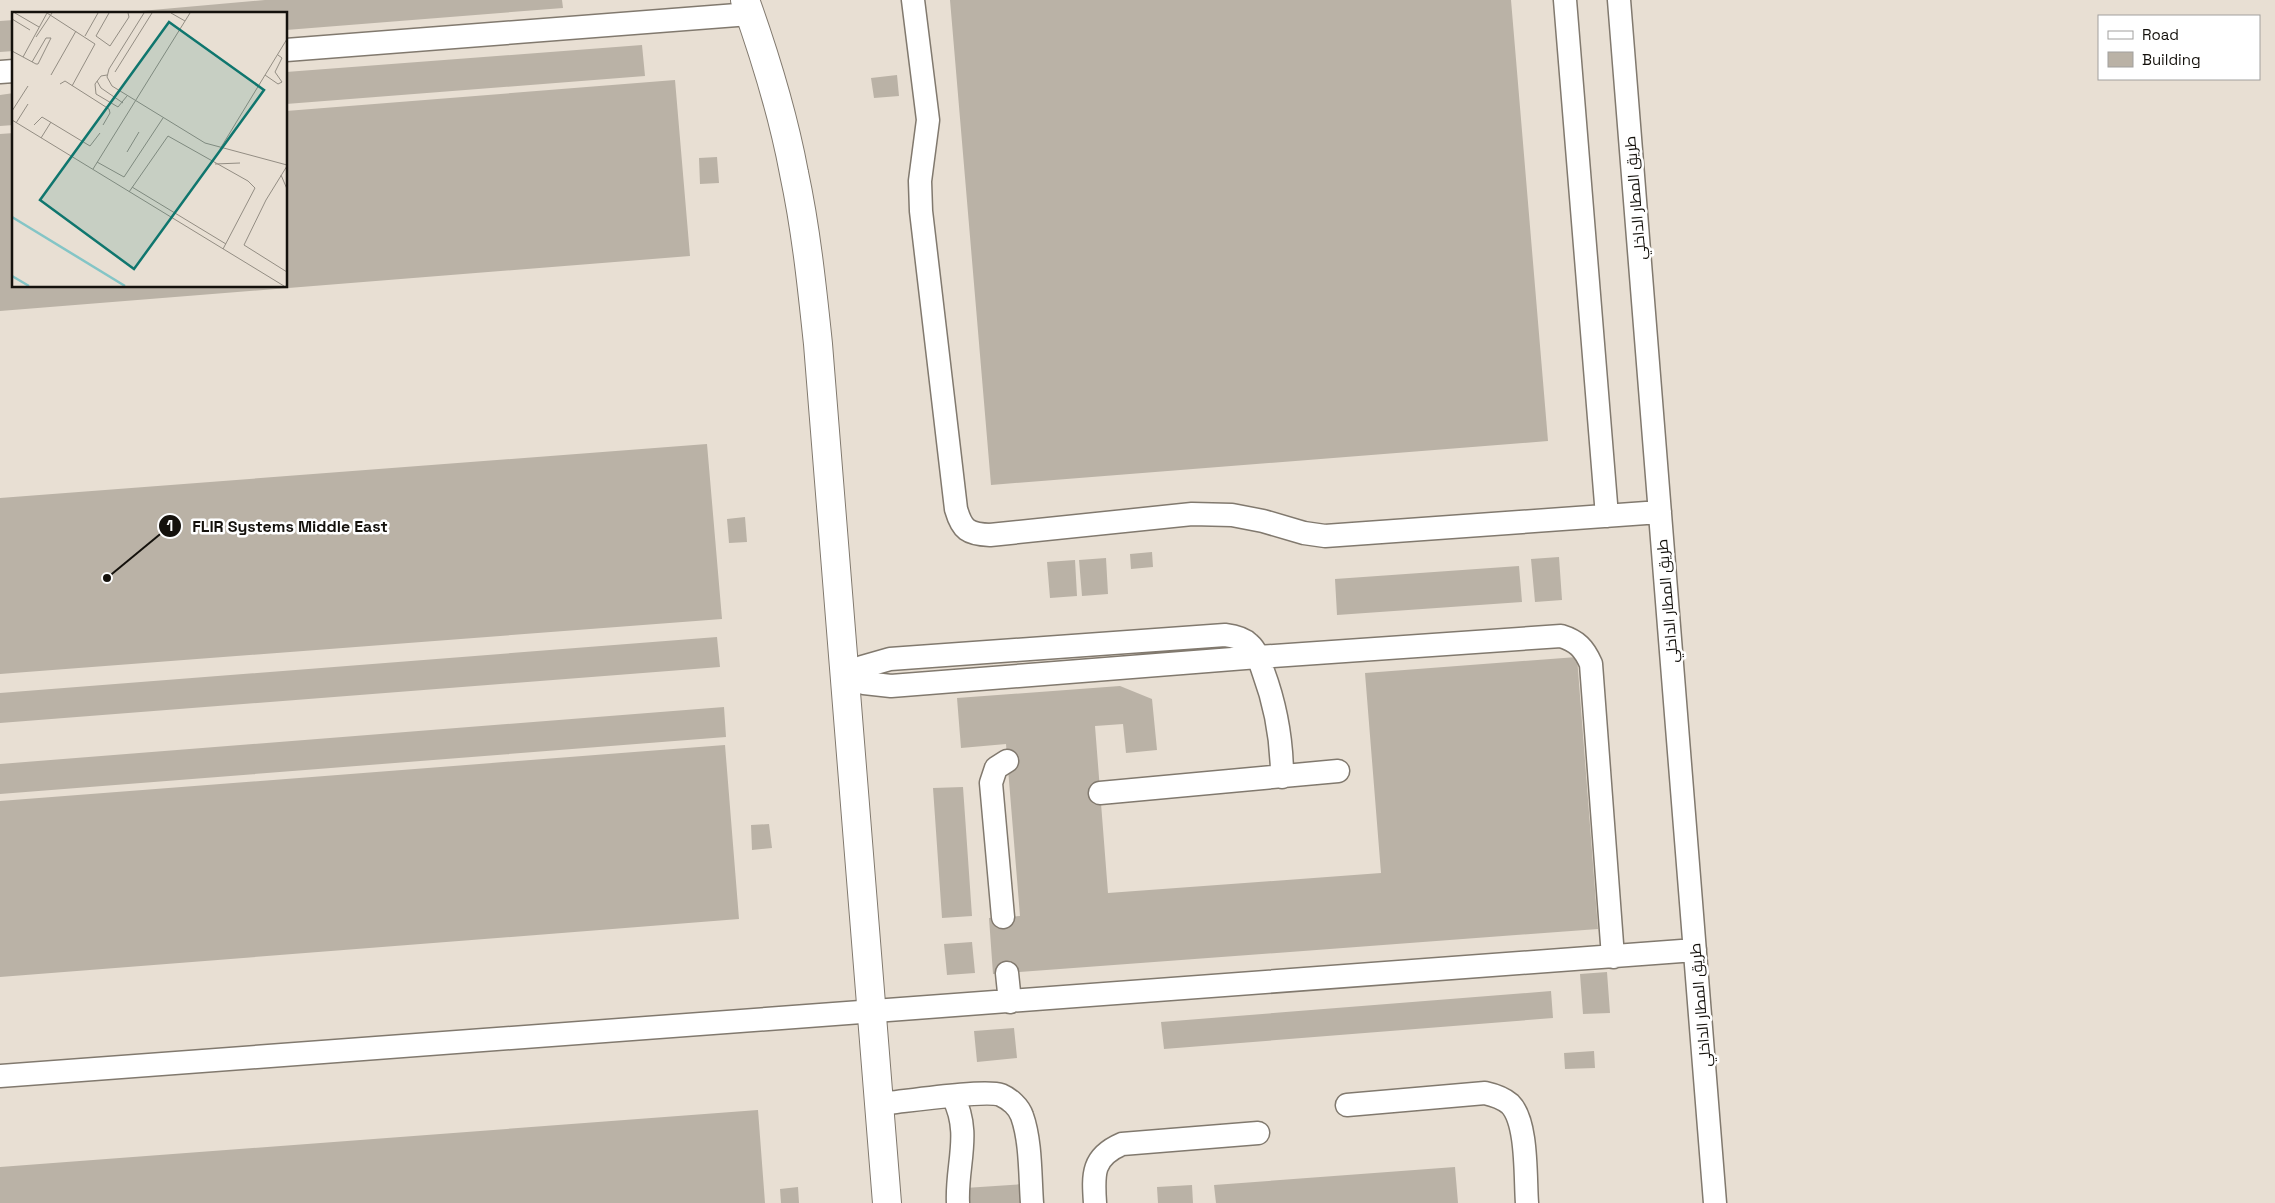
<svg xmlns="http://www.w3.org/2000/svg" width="2275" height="1203" viewBox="0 0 2275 1203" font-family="'Space Grotesk',Cairo,sans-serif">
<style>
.building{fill:#bab2a6}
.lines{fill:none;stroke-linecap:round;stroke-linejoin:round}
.lane-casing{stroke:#81796e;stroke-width:25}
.secondary-casing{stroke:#81796e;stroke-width:30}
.lane{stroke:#fff;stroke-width:22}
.secondary{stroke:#fff;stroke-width:28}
.labels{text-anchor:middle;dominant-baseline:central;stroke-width:5;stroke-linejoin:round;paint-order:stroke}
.street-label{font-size:15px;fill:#14110c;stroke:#fff}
.inset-river{fill:none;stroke:#84c5c6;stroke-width:2.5}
.inset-road{fill:none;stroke:#938d83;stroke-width:1}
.view{fill:#0f766e;fill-opacity:0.15;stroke:#0f766e;stroke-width:2.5}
.inset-edge{fill:none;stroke:#14110c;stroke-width:2.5}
.leader{fill:none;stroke:#14110c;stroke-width:2}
.callout-dot{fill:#14110c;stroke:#fff;stroke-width:2}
.mark-label{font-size:15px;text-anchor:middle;font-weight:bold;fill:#fff}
.callout-label{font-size:16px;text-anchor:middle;font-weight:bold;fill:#14110c;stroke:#fff;stroke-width:5;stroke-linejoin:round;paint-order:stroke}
</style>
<rect width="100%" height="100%" fill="#e8dfd3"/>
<!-- building -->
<path class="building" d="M 265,0 L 562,0 L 563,8 L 286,30 L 286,14 L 107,14 Z
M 950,0 L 1511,0 L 1548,441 L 991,485 Z
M 14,20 L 14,51 L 0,52 L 0,21 Z
M 642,45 L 645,76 L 286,104 L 286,72 Z
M 897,75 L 899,96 L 874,98 L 871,78 Z
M 675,80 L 690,256 L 0,311 L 0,134 L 14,133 L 14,286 L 286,286 L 286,111 Z
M 14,93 L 14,125 L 0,126 L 0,95 Z
M 717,157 L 719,183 L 700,184 L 699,158 Z
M 707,444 L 722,619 L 0,674 L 0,498 Z
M 745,517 L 747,542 L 729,543 L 727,519 Z
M 1152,552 L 1153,567 L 1131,569 L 1130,554 Z
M 1559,557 L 1562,600 L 1535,602 L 1531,559 Z
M 1106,558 L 1108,594 L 1082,596 L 1079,560 Z
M 1075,560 L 1077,596 L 1050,598 L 1047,562 Z
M 1519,566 L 1522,602 L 1337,615 L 1335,579 Z
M 717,637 L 720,667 L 0,723 L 0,693 Z
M 1577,657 L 1598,929 L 993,974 L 989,918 L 1020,916 L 1006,744 L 961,748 L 957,698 L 1120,686 L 1152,699 L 1157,750 L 1126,753 L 1123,724 L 1095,726 L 1108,893 L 1381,873 L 1365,673 Z
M 724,707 L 726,737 L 0,794 L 0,764 Z
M 725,745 L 739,919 L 0,977 L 0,801 Z
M 963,787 L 972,916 L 942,918 L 933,788 Z
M 769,824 L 772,848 L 752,850 L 751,825 Z
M 972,942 L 975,973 L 947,975 L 944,944 Z
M 1607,972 L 1610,1013 L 1583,1014 L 1580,974 Z
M 1551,991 L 1553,1018 L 1164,1049 L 1161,1022 Z
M 1014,1028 L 1017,1058 L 977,1062 L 974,1031 Z
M 1594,1051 L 1595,1068 L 1565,1069 L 1564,1053 Z
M 758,1110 L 765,1203 L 0,1203 L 0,1167 Z
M 1455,1167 L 1458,1203 L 1216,1203 L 1214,1185 Z
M 1024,1184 L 1025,1203 L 967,1203 L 965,1188 Z
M 1192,1185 L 1193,1203 L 1158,1203 L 1157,1187 Z
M 798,1187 L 799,1203 L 781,1203 L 780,1189 Z"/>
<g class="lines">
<defs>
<path id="lane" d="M 913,0 L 928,120 L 920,181 L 921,211 L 956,509 C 962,530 968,534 990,535 L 1192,514 L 1232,515 L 1263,521 L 1304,533 L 1325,536 L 1660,512
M 1565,0 L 1607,516
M 1619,0 L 1715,1203
M 286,50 L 750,14
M 0,72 L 14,71
M 845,677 L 864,683 L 891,686 L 1258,657 L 1561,636 C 1577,641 1584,648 1591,664 L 1613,957
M 845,677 L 862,667 L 890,659 L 1225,635 C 1233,636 1243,638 1249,644 C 1257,651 1260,662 1263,671 C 1276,706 1282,740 1282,777
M 1100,793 L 1338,771
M 1003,917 L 991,783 L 996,768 L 1007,761
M 1007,973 L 1010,1002
M 0,1076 L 1695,950
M 953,1097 C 972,1133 956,1165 958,1203
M 879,1104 C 902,1102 984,1089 1001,1095 C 1010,1099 1019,1107 1022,1116 C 1031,1141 1030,1176 1032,1203
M 1347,1105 L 1485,1093 C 1494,1095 1503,1098 1510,1104 C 1528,1122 1525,1178 1527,1203
M 1095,1203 C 1093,1174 1092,1157 1122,1144 L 1258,1133"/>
<path id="secondary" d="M 745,0 C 765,56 783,114 794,173 C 806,229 812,287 818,344 L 887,1203"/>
</defs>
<!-- lane casing -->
<use href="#lane" class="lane-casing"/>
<!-- secondary casing -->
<use href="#secondary" class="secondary-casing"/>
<!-- lane -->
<use href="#lane" class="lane"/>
<!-- secondary -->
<use href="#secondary" class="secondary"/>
</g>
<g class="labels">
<!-- street labels -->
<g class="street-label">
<text transform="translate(1635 198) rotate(-95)">طريق المطار الداخلي</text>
<text transform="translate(1667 601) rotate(-95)">طريق المطار الداخلي</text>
<text transform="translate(1700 1005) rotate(-95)">طريق المطار الداخلي</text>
</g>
</g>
<!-- overview -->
<g transform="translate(12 12)">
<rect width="275" height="275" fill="#e8dfd3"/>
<path class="inset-river" d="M 0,205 L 113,274M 0,264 L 17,274"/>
<path class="inset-road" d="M 3,1 L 27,15M 35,1 L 83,32 L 60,74M 97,1 L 84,24 L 98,34 L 117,5 L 116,1M 132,1 L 97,57 L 95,65 L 100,74 L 193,131 L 275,153M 159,1 L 173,9M 0,7 L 18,18M 73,24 L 86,1M 24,25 L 40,1M 0,39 L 24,52 L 26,52 L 39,26 L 34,26 L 20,50M 11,45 L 35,1M 103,60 L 140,1M 39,63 L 64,19M 95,63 L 89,64 L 83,72 L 84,82 L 106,95 L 115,84M 253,63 L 266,72 L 270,70 L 263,60 L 270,46 L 266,43M 85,69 L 89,76 L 111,91M 48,72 L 53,69 L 97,97 L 98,101 L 91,113M 0,99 L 16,74M 0,108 L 272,274M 4,111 L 16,92M 22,113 L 30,105 L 78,134 L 88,121M 29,126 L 39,110M 208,137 L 275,27M 115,140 L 127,120M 85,150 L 112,165 L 151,106M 203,152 L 228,151M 275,154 L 254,188 L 232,233 L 275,260M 81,157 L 178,1M 269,163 L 275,177M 120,175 L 214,232M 117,180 L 156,124 L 236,169 L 243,176 L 211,237"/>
<path class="view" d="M 157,10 L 252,78 L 122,257 L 28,188 Z"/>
<rect width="275" height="275" class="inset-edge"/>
</g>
<!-- callouts -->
<path class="leader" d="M107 578L170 526"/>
<g class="callout-dot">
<circle cx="107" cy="578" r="5"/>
<circle cx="170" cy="526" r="12"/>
</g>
<g class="mark-label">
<text x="170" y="531">1</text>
</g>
<g class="callout-label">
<text x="290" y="532">FLIR Systems Middle East</text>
</g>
<!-- legend -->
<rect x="2098" y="15" width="162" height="65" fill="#ffffff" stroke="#a1a09e"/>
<rect x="2108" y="31" width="25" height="8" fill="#ffffff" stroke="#a1a09e"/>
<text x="2142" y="40" font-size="15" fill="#14110c">Road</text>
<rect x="2108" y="52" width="25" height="15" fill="#bab2a6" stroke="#a1a09e"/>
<text x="2142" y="65" font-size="15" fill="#14110c">Building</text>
</svg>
